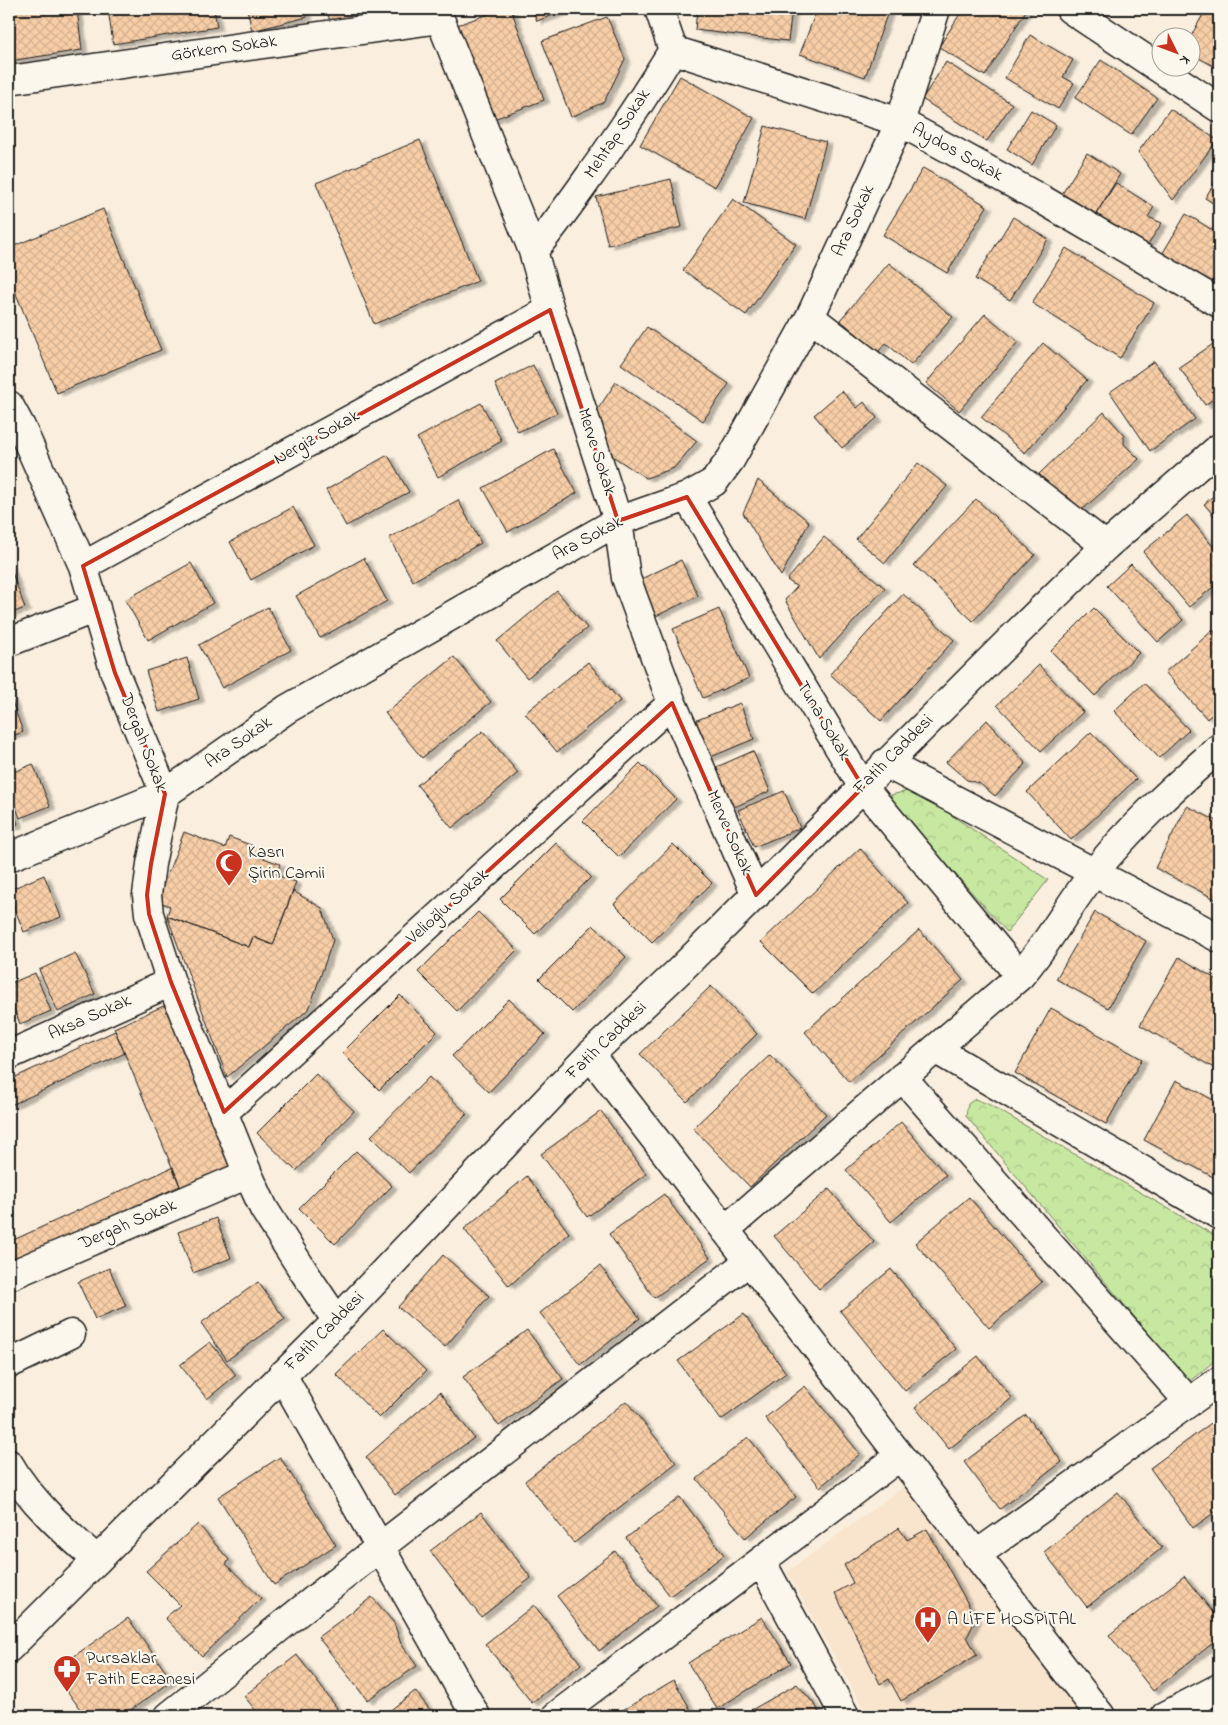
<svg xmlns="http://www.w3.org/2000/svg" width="1228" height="1725" viewBox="0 0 1228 1725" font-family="'Indie Flower',sans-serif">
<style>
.built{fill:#f9e5ce}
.park{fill:url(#park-crowns);stroke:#72825e}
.building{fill:url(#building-cross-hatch);stroke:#1c1c1c;filter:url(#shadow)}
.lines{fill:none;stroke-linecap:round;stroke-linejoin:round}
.street-casing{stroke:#1c1c1c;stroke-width:31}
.secondary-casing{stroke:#1c1c1c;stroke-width:31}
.street{stroke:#fbf7ec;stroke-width:28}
.secondary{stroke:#fbf7ec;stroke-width:28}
.marked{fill:none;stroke:#c8321e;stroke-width:4;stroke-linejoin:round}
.labels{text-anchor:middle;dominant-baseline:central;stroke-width:4.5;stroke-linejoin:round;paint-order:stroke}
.street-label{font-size:18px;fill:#1c1c1c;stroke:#fbf7ec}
.poi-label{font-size:18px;fill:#1c1c1c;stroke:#fbf7ec;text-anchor:start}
</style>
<defs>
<pattern id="park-crowns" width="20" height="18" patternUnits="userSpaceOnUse" patternTransform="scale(1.25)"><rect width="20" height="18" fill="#c7e8a1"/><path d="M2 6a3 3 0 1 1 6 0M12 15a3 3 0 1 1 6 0" fill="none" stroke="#aac68a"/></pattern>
<pattern id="building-cross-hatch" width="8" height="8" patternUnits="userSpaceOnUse" patternTransform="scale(1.25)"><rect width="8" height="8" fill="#f8cea7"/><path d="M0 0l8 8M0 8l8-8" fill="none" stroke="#d4b08f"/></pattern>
<filter id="shadow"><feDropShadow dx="5.5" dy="3" stdDeviation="1" flood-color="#0004"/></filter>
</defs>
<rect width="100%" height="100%" fill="#faefde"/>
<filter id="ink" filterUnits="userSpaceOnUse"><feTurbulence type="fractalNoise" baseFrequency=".02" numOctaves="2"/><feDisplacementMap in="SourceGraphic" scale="10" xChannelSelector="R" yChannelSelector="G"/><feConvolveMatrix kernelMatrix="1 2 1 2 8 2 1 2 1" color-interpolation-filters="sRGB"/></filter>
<g filter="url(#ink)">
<!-- built -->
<path class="built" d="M 907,1484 L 1084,1716 L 868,1716 L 787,1572 Z"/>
<!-- park -->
<path class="park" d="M 907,791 L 917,792 L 1048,880 L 1007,932 L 892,803 L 891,795 Z
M 975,1099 L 988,1104 L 1219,1238 L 1219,1357 L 1189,1382 L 966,1116 L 968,1104 Z"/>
<!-- building -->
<path class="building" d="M 9,9 L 77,9 L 82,50 L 9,61 Z
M 108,9 L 214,9 L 217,27 L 113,44 Z
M 247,9 L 305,9 L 307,17 L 252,31 Z
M 326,9 L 379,9 L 331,24 Z
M 502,9 L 511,9 L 544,100 L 486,122 L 452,27 Z
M 532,9 L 570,9 L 537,21 Z
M 697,9 L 792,9 L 788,41 L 695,30 Z
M 817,9 L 889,9 L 865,77 L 800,54 Z
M 963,9 L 1027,9 L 985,76 L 939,47 Z
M 1206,9 L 1219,9 L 1219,69 L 1190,53 L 1190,38 Z
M 607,17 L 625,59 L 604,102 L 571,117 L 542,41 Z
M 1030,35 L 1073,60 L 1063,77 L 1074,83 L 1058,109 L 1005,78 Z
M 1101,60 L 1157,98 L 1131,135 L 1075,98 Z
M 946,62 L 1012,104 L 987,141 L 922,99 Z
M 680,76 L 754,118 L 715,187 L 640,145 Z
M 1170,109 L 1217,140 L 1173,200 L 1138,152 Z
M 1031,110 L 1056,125 L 1032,165 L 1007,149 Z
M 765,126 L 826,142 L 805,219 L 744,203 Z
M 420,140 L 478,281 L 374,324 L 316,183 Z
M 1087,153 L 1120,174 L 1096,214 L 1062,194 Z
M 923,168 L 987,206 L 947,273 L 883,235 Z
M 1219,176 L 1219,207 L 1205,198 Z
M 671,179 L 682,227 L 608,245 L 596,197 Z
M 1116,183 L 1154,207 L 1148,217 L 1162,223 L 1146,247 L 1096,214 Z
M 733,199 L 796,244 L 746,315 L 683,270 Z
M 103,209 L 161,350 L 57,393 L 9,277 L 9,248 Z
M 1186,214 L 1219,234 L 1219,291 L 1161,256 Z
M 1013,217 L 1048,239 L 1010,300 L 975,279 Z
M 1066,248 L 1154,303 L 1120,358 L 1032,303 Z
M 889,263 L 953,317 L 911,365 L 886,343 L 878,352 L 840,320 Z
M 985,314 L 1018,342 L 959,411 L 926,383 Z
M 647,327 L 729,384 L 703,421 L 621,364 Z
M 1219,340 L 1219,395 L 1205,405 L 1179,367 Z
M 1043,343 L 1087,380 L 1025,453 L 981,417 Z
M 1154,361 L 1195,419 L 1150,451 L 1110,392 Z
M 533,365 L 557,413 L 518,432 L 495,384 Z
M 616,382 L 697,441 L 674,468 L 646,478 L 603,450 L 594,415 Z
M 842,391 L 857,408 L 864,402 L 877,418 L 842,448 L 814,415 Z
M 481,403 L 502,441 L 438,477 L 417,438 Z
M 1104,412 L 1124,435 L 1124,444 L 1139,459 L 1082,510 L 1067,496 L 1060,494 L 1039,474 Z
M 553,449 L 577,493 L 508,532 L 483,488 Z
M 388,455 L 409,492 L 346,526 L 326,490 Z
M 918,463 L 947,486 L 885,563 L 856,539 Z
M 758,480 L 809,522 L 781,576 L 743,513 Z
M 1219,491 L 1219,522 L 1204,504 Z
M 976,499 L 1035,555 L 973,621 L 914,565 Z
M 458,500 L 481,543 L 413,581 L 389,538 Z
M 293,507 L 314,545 L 251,580 L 230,542 Z
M 1187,515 L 1219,554 L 1219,582 L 1189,607 L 1143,552 Z
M 824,537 L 885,588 L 819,659 L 785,600 L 797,587 L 787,580 Z
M 364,558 L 387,601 L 320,638 L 296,596 Z
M 681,560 L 698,596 L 656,616 L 639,580 Z
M 191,563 L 213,603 L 148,640 L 125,600 Z
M 9,564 L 25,608 L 9,614 Z
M 1131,564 L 1183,620 L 1158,642 L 1107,586 Z
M 557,591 L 587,628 L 527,678 L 497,641 Z
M 903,594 L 954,640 L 881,721 L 830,674 Z
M 268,607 L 291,650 L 222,688 L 199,645 Z
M 1094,608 L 1139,653 L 1095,696 L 1051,651 Z
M 719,609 L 749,678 L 703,698 L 673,629 Z
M 1213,630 L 1219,637 L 1219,708 L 1207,719 L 1165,672 Z
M 454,657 L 491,702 L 422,758 L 385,713 Z
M 187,658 L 199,699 L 159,712 L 146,671 Z
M 588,662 L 620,701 L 557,752 L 525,713 Z
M 1039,665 L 1083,712 L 1041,751 L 997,705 Z
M 1144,683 L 1189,730 L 1159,758 L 1114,711 Z
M 9,693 L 23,732 L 9,737 Z
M 740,703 L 754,739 L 706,759 L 692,722 Z
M 987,720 L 1026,764 L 995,796 L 979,783 L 967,780 L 946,762 Z
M 483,731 L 518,773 L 452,828 L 417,785 Z
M 1091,732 L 1136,779 L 1071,840 L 1027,792 Z
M 753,751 L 770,791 L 730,809 L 712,769 Z
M 640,763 L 676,799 L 619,857 L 583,821 Z
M 33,764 L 50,806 L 20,818 L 9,789 L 9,774 Z
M 784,791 L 800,828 L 754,847 L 738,810 Z
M 9,801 L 18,824 L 9,828 Z
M 1187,806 L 1219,822 L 1219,901 L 1155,868 Z
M 184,832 L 225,848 L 229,837 L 261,849 L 258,856 L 280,864 L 276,875 L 296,882 L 273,945 L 253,937 L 249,947 L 167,916 L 170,906 L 157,901 Z
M 556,843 L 591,877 L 535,934 L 500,899 Z
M 673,844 L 712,883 L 652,942 L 614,904 Z
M 860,848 L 908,903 L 813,994 L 761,942 Z
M 44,875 L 61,917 L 24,932 L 9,895 L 9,890 Z
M 293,891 L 322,908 L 333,940 L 309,1009 L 227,1077 L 167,916 L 249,947 L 253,937 L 273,945 Z
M 478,912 L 517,950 L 457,1011 L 418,972 Z
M 1095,912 L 1146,941 L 1108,1008 L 1056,979 Z
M 593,925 L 626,957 L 572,1012 L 539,979 Z
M 919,930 L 963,980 L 849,1082 L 805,1032 Z
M 75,953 L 95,994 L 58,1012 L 39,970 Z
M 1179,957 L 1219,981 L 1219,1071 L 1140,1025 Z
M 35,973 L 51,1011 L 20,1024 L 9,996 L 9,984 Z
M 711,986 L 757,1034 L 687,1102 L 640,1054 Z
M 400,995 L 437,1032 L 379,1090 L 342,1053 Z
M 509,999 L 545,1034 L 489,1092 L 452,1056 Z
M 168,1004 L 233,1169 L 182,1191 L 114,1028 Z
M 1051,1008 L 1142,1059 L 1106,1124 L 1015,1073 Z
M 115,1031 L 125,1053 L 9,1106 L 9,1080 Z
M 770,1055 L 826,1114 L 750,1187 L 693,1128 Z
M 316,1074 L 354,1111 L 296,1171 L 257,1133 Z
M 429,1077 L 467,1114 L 409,1173 L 371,1136 Z
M 1176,1080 L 1219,1103 L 1219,1180 L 1144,1140 Z
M 601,1111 L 646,1174 L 587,1217 L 541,1154 Z
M 901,1122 L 946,1175 L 891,1222 L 846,1170 Z
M 356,1151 L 392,1186 L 335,1244 L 299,1208 Z
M 173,1167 L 180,1186 L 9,1262 L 9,1242 Z
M 527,1176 L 569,1233 L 509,1286 L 464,1229 Z
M 829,1189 L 874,1242 L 819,1289 L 774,1236 Z
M 664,1194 L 710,1258 L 654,1298 L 609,1234 Z
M 969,1197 L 1042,1282 L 989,1328 L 915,1243 Z
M 216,1218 L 231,1258 L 193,1273 L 178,1232 Z
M 443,1255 L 489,1296 L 445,1347 L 398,1307 Z
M 600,1266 L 640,1318 L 580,1365 L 540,1313 Z
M 109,1268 L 126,1306 L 95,1319 L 78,1282 Z
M 891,1269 L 956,1349 L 905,1391 L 840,1311 Z
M 258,1282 L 285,1319 L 227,1360 L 201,1323 Z
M 744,1314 L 786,1373 L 721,1420 L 678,1361 Z
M 383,1329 L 426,1371 L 379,1418 L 336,1374 Z
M 527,1330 L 563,1379 L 499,1426 L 463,1377 Z
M 210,1342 L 236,1375 L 207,1399 L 180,1365 Z
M 978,1356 L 1012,1398 L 949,1449 L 915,1407 Z
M 805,1386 L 860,1454 L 820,1487 L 765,1418 Z
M 440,1392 L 474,1438 L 395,1495 L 366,1457 Z
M 626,1401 L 676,1463 L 574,1543 L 525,1481 Z
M 1026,1415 L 1062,1462 L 1000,1509 L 964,1462 Z
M 1218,1418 L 1219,1509 L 1193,1528 L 1150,1468 Z
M 748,1437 L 796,1497 L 745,1538 L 697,1479 Z
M 280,1457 L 336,1545 L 274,1585 L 218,1497 Z
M 1118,1492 L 1162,1548 L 1087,1607 L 1044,1552 Z
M 680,1497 L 724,1555 L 670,1596 L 626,1538 Z
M 481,1512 L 531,1578 L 481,1617 L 430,1551 Z
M 198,1524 L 229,1560 L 226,1564 L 261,1598 L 202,1656 L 165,1618 L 180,1605 L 146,1571 Z
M 899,1528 L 907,1540 L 927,1529 L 976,1619 L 967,1637 L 977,1655 L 901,1701 L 889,1679 L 880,1684 L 835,1593 L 853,1583 L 844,1565 Z
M 615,1551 L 657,1606 L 599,1651 L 557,1596 Z
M 1184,1576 L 1219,1620 L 1219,1638 L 1153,1691 L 1109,1635 Z
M 372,1597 L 394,1623 L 401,1644 L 417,1666 L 367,1700 L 318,1637 Z
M 534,1605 L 581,1664 L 532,1703 L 485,1644 Z
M 762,1617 L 791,1663 L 717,1709 L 688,1663 Z
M 128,1618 L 172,1681 L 122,1716 L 85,1716 L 53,1671 Z
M 297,1655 L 337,1708 L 327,1716 L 260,1716 L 244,1696 Z
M 674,1680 L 694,1716 L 618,1716 L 616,1714 Z
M 797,1684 L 816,1706 L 820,1716 L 741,1716 Z
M 415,1691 L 435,1716 L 383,1716 Z"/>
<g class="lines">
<defs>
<path id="street" d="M 436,9 L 533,251 L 550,310 L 618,521 L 626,578 L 672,703 L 756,895
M 1070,9 L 1219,108
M 673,50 L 900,122 L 1043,200 L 1219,303
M 9,80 L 440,19
M 533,251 C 559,221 581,188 604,156 C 628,121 651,86 673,50 L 659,9
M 810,317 L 1106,546
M 9,405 L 21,427 L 83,566 L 115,673 L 165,794 L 151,864 L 147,895 L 149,914 L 171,982 L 248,1174 L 264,1209 L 304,1272 L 337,1321
M 687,497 L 863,787 L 1020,976
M 83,566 L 550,310
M 9,642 L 96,608
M 885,763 L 1219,938
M 9,857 L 165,794 L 287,709 L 618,521 L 687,497 L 714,482 L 731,459 L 810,317 L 900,122 L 936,9
M 935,1049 L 1219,1215
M 9,1055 L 171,982
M 590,1055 L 1101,1716
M 902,1077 L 1189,1402
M 224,1112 L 672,703
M 725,1230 L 1020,976 C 1048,944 1067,907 1093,874 C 1130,827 1174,787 1219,748
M 9,1276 L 248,1174
M 9,1364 L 71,1334
M 282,1375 L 476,1716
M 9,1464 C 30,1501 65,1532 97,1560
M 976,1555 L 1219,1381
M 761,1561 L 845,1716
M 169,1716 L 380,1547 L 749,1261
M 556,1716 L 900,1456"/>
<path id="secondary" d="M 9,1648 L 337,1321 L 590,1055 L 679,971 L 1009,641 L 1106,546 L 1219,448
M 1165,1716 L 1219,1688"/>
</defs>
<!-- street casing -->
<use href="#street" class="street-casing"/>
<!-- secondary casing -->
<use href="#secondary" class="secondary-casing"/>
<!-- street -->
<use href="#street" class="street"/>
<!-- secondary -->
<use href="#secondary" class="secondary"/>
</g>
</g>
<!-- marked area -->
<path class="marked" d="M 550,310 L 618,521 L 687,497 L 863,787 L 756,895 L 672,703 L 224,1112 L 171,982 L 149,914 L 147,895 L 151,864 L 165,794 L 115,673 L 83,566 Z"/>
<!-- icons -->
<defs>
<symbol id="mosque-pin" viewBox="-11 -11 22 30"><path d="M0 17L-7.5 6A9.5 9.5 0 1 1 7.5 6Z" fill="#c8321e" stroke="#fbf7ec"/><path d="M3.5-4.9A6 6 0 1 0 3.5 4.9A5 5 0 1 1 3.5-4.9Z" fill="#fff"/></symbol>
<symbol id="hospital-pin" viewBox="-11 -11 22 30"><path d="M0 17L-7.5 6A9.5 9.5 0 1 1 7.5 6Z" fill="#c8321e" stroke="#fbf7ec"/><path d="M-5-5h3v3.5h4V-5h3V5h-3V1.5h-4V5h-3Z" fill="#fff"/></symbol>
<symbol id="pharmacy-pin" viewBox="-11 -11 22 30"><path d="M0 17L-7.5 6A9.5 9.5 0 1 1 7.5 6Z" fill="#c8321e" stroke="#fbf7ec"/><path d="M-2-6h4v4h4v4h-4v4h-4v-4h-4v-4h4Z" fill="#fff"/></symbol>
</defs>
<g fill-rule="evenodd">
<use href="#mosque-pin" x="213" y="847" width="32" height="43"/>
<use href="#hospital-pin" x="912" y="1604" width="32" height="43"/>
<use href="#pharmacy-pin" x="51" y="1653" width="32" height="43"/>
</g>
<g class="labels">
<!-- street labels -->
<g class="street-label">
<text transform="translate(224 49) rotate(-8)">Görkem Sokak</text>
<text transform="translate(618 134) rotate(-56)">Mehtap Sokak</text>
<text transform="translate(957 153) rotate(29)">Aydos Sokak</text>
<text transform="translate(854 221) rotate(-65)">Ara Sokak</text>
<text transform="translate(317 438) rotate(-29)">Nergiz Sokak</text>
<text transform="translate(596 452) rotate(72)">Merve Sokak</text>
<text transform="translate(588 539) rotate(-28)">Ara Sokak</text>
<text transform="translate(823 721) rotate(59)">Tuna Sokak</text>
<text transform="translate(143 743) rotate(69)">Dergah Sokak</text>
<text transform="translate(239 743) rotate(-35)">Ara Sokak</text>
<text transform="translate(894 755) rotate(-45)">Fatih Caddesi</text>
<text transform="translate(729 833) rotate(66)">Merve Sokak</text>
<text transform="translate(448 907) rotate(-42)">Velioğlu Sokak</text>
<text transform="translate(90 1018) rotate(-24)">Aksa Sokak</text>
<text transform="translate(607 1041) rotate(-44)">Fatih Caddesi</text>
<text transform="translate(128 1225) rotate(-23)">Dergah Sokak</text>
<text transform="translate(325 1332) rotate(-45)">Fatih Caddesi</text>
</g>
<!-- poi labels -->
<g class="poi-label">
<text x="248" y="853">Kasrı<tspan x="248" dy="21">Şirin Camii</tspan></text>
<text x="947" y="1620">A LİFE HOSPİTAL</text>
<text x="86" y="1659">Pursaklar<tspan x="86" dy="21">Fatih Eczanesi</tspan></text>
</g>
</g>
<!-- margin -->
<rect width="1228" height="1725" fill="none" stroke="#fbf7ec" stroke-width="30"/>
<rect x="15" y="15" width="1198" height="1695" fill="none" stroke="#1c1c1c" stroke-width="2" filter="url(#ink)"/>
<!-- north arrow -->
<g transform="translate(1176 52) rotate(132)"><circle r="24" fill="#fbf7ec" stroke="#a29f99"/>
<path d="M0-4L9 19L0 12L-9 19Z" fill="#c8321e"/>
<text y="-8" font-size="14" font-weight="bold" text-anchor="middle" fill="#1c1c1c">K</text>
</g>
</svg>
